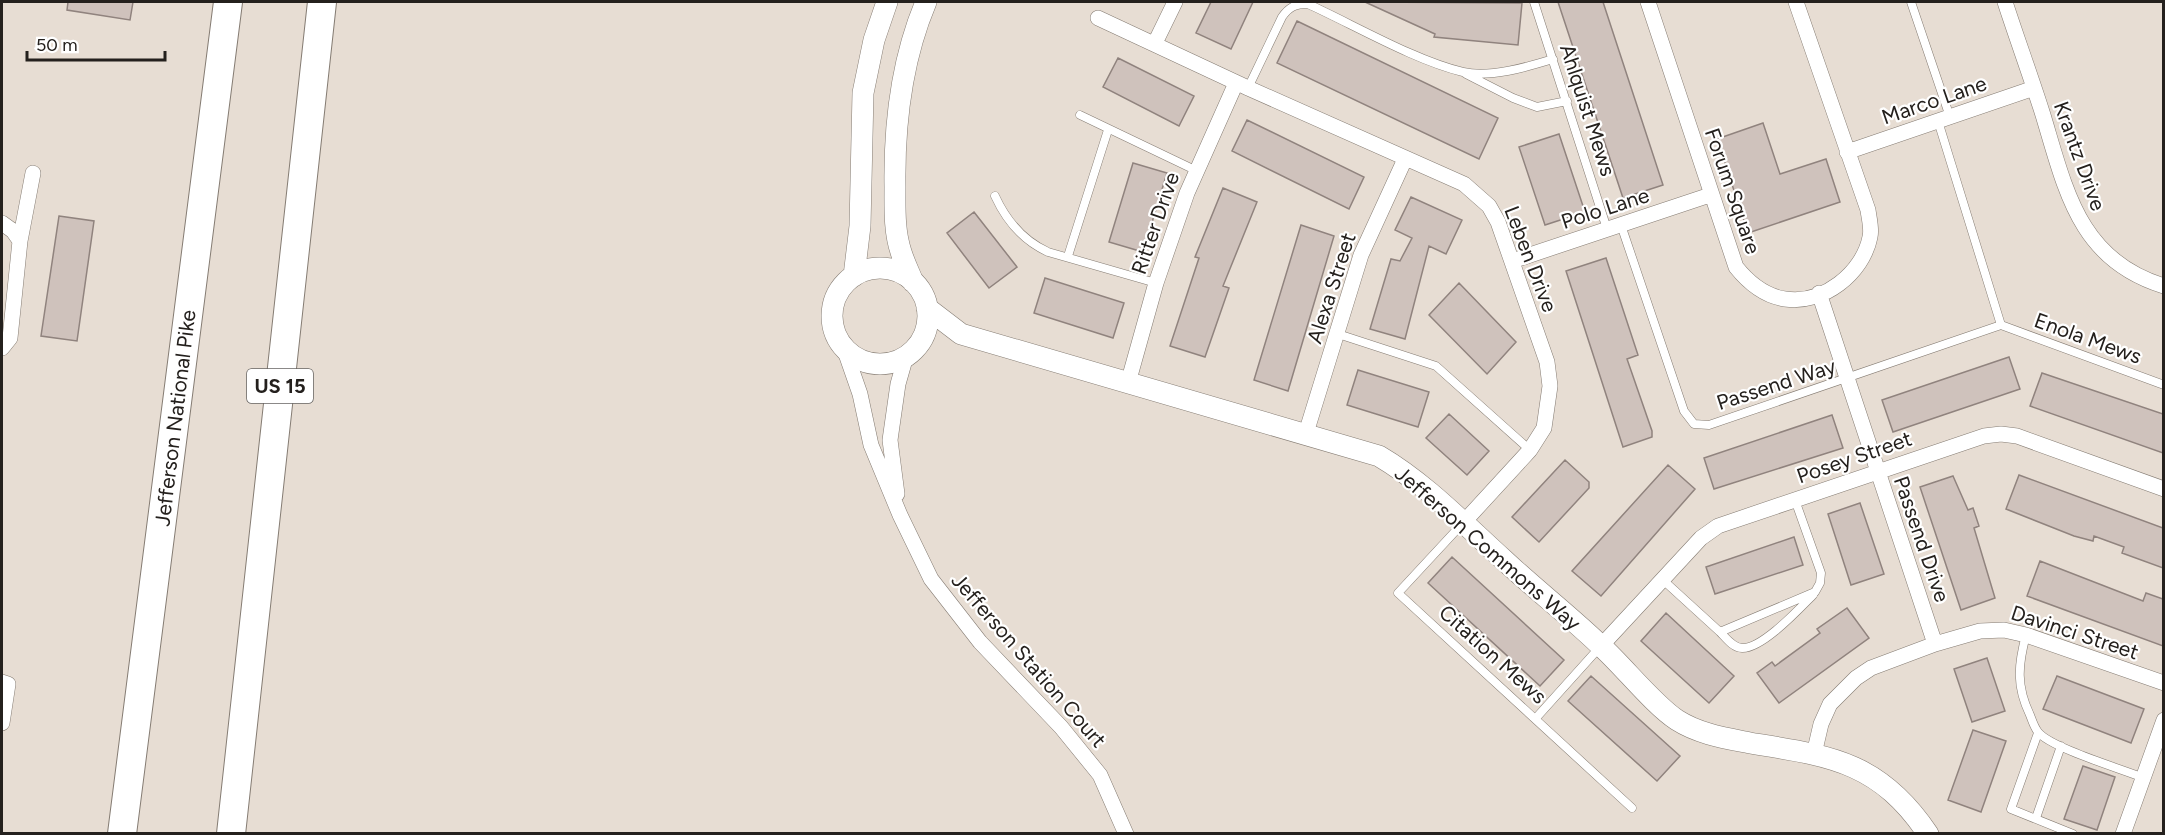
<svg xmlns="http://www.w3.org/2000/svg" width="2165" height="835" viewBox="0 0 2165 835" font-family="Figtree,sans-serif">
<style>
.building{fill:#cfc2bc;stroke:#90837e;stroke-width:1.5}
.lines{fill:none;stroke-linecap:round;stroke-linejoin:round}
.lane-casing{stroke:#857c73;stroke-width:9}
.street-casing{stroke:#857c73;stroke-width:16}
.secondary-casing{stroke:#857c73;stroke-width:22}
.highway-casing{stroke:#857c73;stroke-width:30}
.lane{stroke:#fff;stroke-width:8}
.street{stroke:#fff;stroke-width:15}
.secondary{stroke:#fff;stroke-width:21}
.highway{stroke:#fff;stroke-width:28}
.labels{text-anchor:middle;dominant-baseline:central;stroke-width:4.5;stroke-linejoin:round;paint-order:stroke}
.shield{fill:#fff;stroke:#666361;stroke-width:1.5}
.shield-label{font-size:20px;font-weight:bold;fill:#24201d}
.street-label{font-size:21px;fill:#24201d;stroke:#fff}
</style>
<rect width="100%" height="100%" fill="#e7ddd3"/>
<!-- building -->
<path class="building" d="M 68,2 L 133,2 L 130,20 L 67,10 Z
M 1211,2 L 1253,2 L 1231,49 L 1196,33 Z
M 1365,2 L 1522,3 L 1518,45 L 1434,37 L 1435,34 Z
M 1558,2 L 1603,2 L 1663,185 L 1623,198 Z
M 1297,21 L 1498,118 L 1479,159 L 1277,63 Z
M 1118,58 L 1194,96 L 1179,126 L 1103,87 Z
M 1247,120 L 1364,177 L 1349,209 L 1232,151 Z
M 1763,123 L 1780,174 L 1826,159 L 1840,202 L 1748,233 L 1717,139 Z
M 1559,134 L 1585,212 L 1545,225 L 1519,147 Z
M 1133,163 L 1167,173 L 1143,252 L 1109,242 Z
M 1223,188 L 1257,202 L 1223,286 L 1229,288 L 1205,357 L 1170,346 L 1199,258 L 1195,257 Z
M 1411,197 L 1462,220 L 1446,254 L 1429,246 L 1405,339 L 1370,329 L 1391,259 L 1400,261 L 1412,238 L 1395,230 Z
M 974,212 L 1017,267 L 989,288 L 947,233 Z
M 59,216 L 94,221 L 77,341 L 41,336 Z
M 1301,225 L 1334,236 L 1288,391 L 1254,380 Z
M 1606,258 L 1638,355 L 1627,359 L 1652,431 L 1652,437 L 1623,447 L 1566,271 Z
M 1045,278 L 1124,303 L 1113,338 L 1034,313 Z
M 1459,283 L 1516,342 L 1487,374 L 1429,315 Z
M 2009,357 L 2020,389 L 1893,432 L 1882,400 Z
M 1358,370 L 1429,392 L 1418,427 L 1347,405 Z
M 2042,373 L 2163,414 L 2163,453 L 2030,406 Z
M 1449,414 L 1489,451 L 1467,475 L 1426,438 Z
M 1832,415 L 1843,448 L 1714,489 L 1704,458 Z
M 1565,460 L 1589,482 L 1589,488 L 1539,542 L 1512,517 Z
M 1668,465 L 1695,489 L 1601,596 L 1572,571 Z
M 2019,475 L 2163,528 L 2163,568 L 2122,553 L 2124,547 L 2094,536 L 2093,541 L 2074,536 L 2006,509 Z
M 1953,476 L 1968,510 L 1973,508 L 1979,526 L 1974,528 L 1995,598 L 1961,610 L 1920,487 Z
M 1860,503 L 1884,574 L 1851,585 L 1828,514 Z
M 1794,537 L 1803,565 L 1715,594 L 1706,567 Z
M 1452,557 L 1564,660 L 1540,686 L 1428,583 Z
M 2040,561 L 2143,601 L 2146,593 L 2163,599 L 2163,646 L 2027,596 Z
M 1847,608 L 1869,638 L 1779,703 L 1757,673 L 1772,662 L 1775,666 L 1820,633 L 1817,629 Z
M 1666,613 L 1734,676 L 1709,703 L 1641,641 Z
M 1987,658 L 2005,711 L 1972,722 L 1954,669 Z
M 1591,676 L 1680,756 L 1657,781 L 1568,701 Z
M 2057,676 L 2144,709 L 2131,743 L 2043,709 Z
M 1973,730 L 2006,741 L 1981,812 L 1948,800 Z
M 2083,766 L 2115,777 L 2097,830 L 2064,819 Z"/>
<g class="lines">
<defs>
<path id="lane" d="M 1534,2 L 1607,229
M 1911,2 L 1950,117
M 1466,74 L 1513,98 L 1537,107 L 1567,101
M 1248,88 L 1282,17 C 1289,7 1295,4 1308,4 C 1354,25 1416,61 1463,72 C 1491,78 1527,67 1553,59
M 1080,115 L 1195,170
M 1938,121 L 2001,325
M 995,196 C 1006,220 1024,241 1048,252 L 1156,283
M 1621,225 L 1684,411 L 1694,424 L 1709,425 L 2001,325
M 1068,256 L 1108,130
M 2001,325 L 2164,385
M 1338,334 L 1436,366 L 1530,450
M 1462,524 L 1398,593 L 1632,808
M 1663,580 L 1720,632 L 1815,592 L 1820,583 L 1821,573 L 1795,500
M 1720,632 C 1726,638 1733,648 1742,648 C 1762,649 1799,609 1813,595
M 2026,635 C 2018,665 2016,686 2030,715 C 2032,720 2034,727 2038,732 C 2051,748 2122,769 2144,778
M 1536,718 L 1599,648
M 2038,733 L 2011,809 L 2073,834
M 2036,818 L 2061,746"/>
<path id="street" d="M 1648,2 L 1736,267 C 1748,282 1765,296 1785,299 C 1823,305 1863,273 1870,237 C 1872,229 1869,218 1868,210 L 1796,2
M 2005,2 C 2017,39 2031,77 2043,115 C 2066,191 2079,260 2164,286
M 1098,18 L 1248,88 L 1464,184 L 1489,206 L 1498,222 L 1547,362 L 1550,386 L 1544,428 L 1530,450 L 1463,523
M 1155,43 L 1175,2
M 1847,152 L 2034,88
M 2,223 L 13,231 L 20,241
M 1512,261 L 1710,195
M 1819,293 L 1935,644
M 2,348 L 10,338 L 20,241 L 33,173
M 844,348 L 860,394 L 871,445 L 900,515 L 931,579 L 980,642 L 1061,727 L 1100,775 L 1126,834
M 1128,383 L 1156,283 L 1187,193 L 1236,83
M 1306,433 L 1361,255 L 1405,159
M 897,494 L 890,440 L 898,384 L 906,356
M 1601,646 L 1701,538 L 1718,526 L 1984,436 L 2001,434 L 2017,436 L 2164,489
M 2,682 L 8,684 L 2,723
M 1814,754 L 1821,724 L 1830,704 L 1856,678 L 1871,668 L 1935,644 L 1980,631 L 2004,630 L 2026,635 L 2164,683
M 2123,834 L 2164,720"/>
<path id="secondary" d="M832 316a48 48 0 1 1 96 0a48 48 0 1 1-96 0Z
M 854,276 L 860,226 L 863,93 L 874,40 L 887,2
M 913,282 C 909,272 904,262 901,252 C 894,231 895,208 895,187 C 894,123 901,61 926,2
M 927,308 L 961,334 L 1379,456 C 1425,483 1464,524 1504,560 C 1536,590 1571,617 1602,647 C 1624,667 1654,705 1677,720 C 1699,734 1725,738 1750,743 C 1830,756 1879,761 1928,834"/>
<path id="highway" d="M 122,834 L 228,2
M 231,834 L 322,2"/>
</defs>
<!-- lane casing -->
<use href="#lane" class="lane-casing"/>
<!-- street casing -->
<use href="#street" class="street-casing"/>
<!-- secondary casing -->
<use href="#secondary" class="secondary-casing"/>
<!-- highway casing -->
<use href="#highway" class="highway-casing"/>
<!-- lane -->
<use href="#lane" class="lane"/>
<!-- street -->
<use href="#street" class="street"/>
<!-- secondary -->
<use href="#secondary" class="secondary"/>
<!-- highway -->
<use href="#highway" class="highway"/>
</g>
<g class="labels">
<!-- shield labels -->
<rect class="shield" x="247" y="369" width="66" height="34" rx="4.5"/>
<g class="shield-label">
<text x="280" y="386">US 15</text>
</g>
<!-- street labels -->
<g class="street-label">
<text transform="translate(1934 100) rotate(-19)">Marco Lane</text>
<text transform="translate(1588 110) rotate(72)">Ahlquist Mews</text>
<text transform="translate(2080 156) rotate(70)">Krantz Drive</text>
<text transform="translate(1733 191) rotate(71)">Forum Square</text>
<text transform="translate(1605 208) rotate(-18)">Polo Lane</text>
<text transform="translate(1155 223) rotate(-71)">Ritter Drive</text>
<text transform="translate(1531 259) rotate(69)">Leben Drive</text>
<text transform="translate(1331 288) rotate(-72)">Alexa Street</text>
<text transform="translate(2088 338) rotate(20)">Enola Mews</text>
<text transform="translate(1776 384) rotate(-18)">Passend Way</text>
<text transform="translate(175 418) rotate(-83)">Jefferson National Pike</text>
<text transform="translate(1854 457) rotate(-19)">Posey Street</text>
<text transform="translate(1922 539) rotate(71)">Passend Drive</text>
<text transform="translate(1488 548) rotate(41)">Jefferson Commons Way</text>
<text transform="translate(2075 632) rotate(18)">Davinci Street</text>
<text transform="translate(1493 654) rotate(42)">Citation Mews</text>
<text transform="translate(1029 660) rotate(49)">Jefferson Station Court</text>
</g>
</g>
<!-- border -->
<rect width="2165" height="835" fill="none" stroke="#24201d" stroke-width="6"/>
<!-- scale -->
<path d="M27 51v9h138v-9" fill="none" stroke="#24201d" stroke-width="3"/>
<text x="36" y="51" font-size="18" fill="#24201d" stroke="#ffffff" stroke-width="4.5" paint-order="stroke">50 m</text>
</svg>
